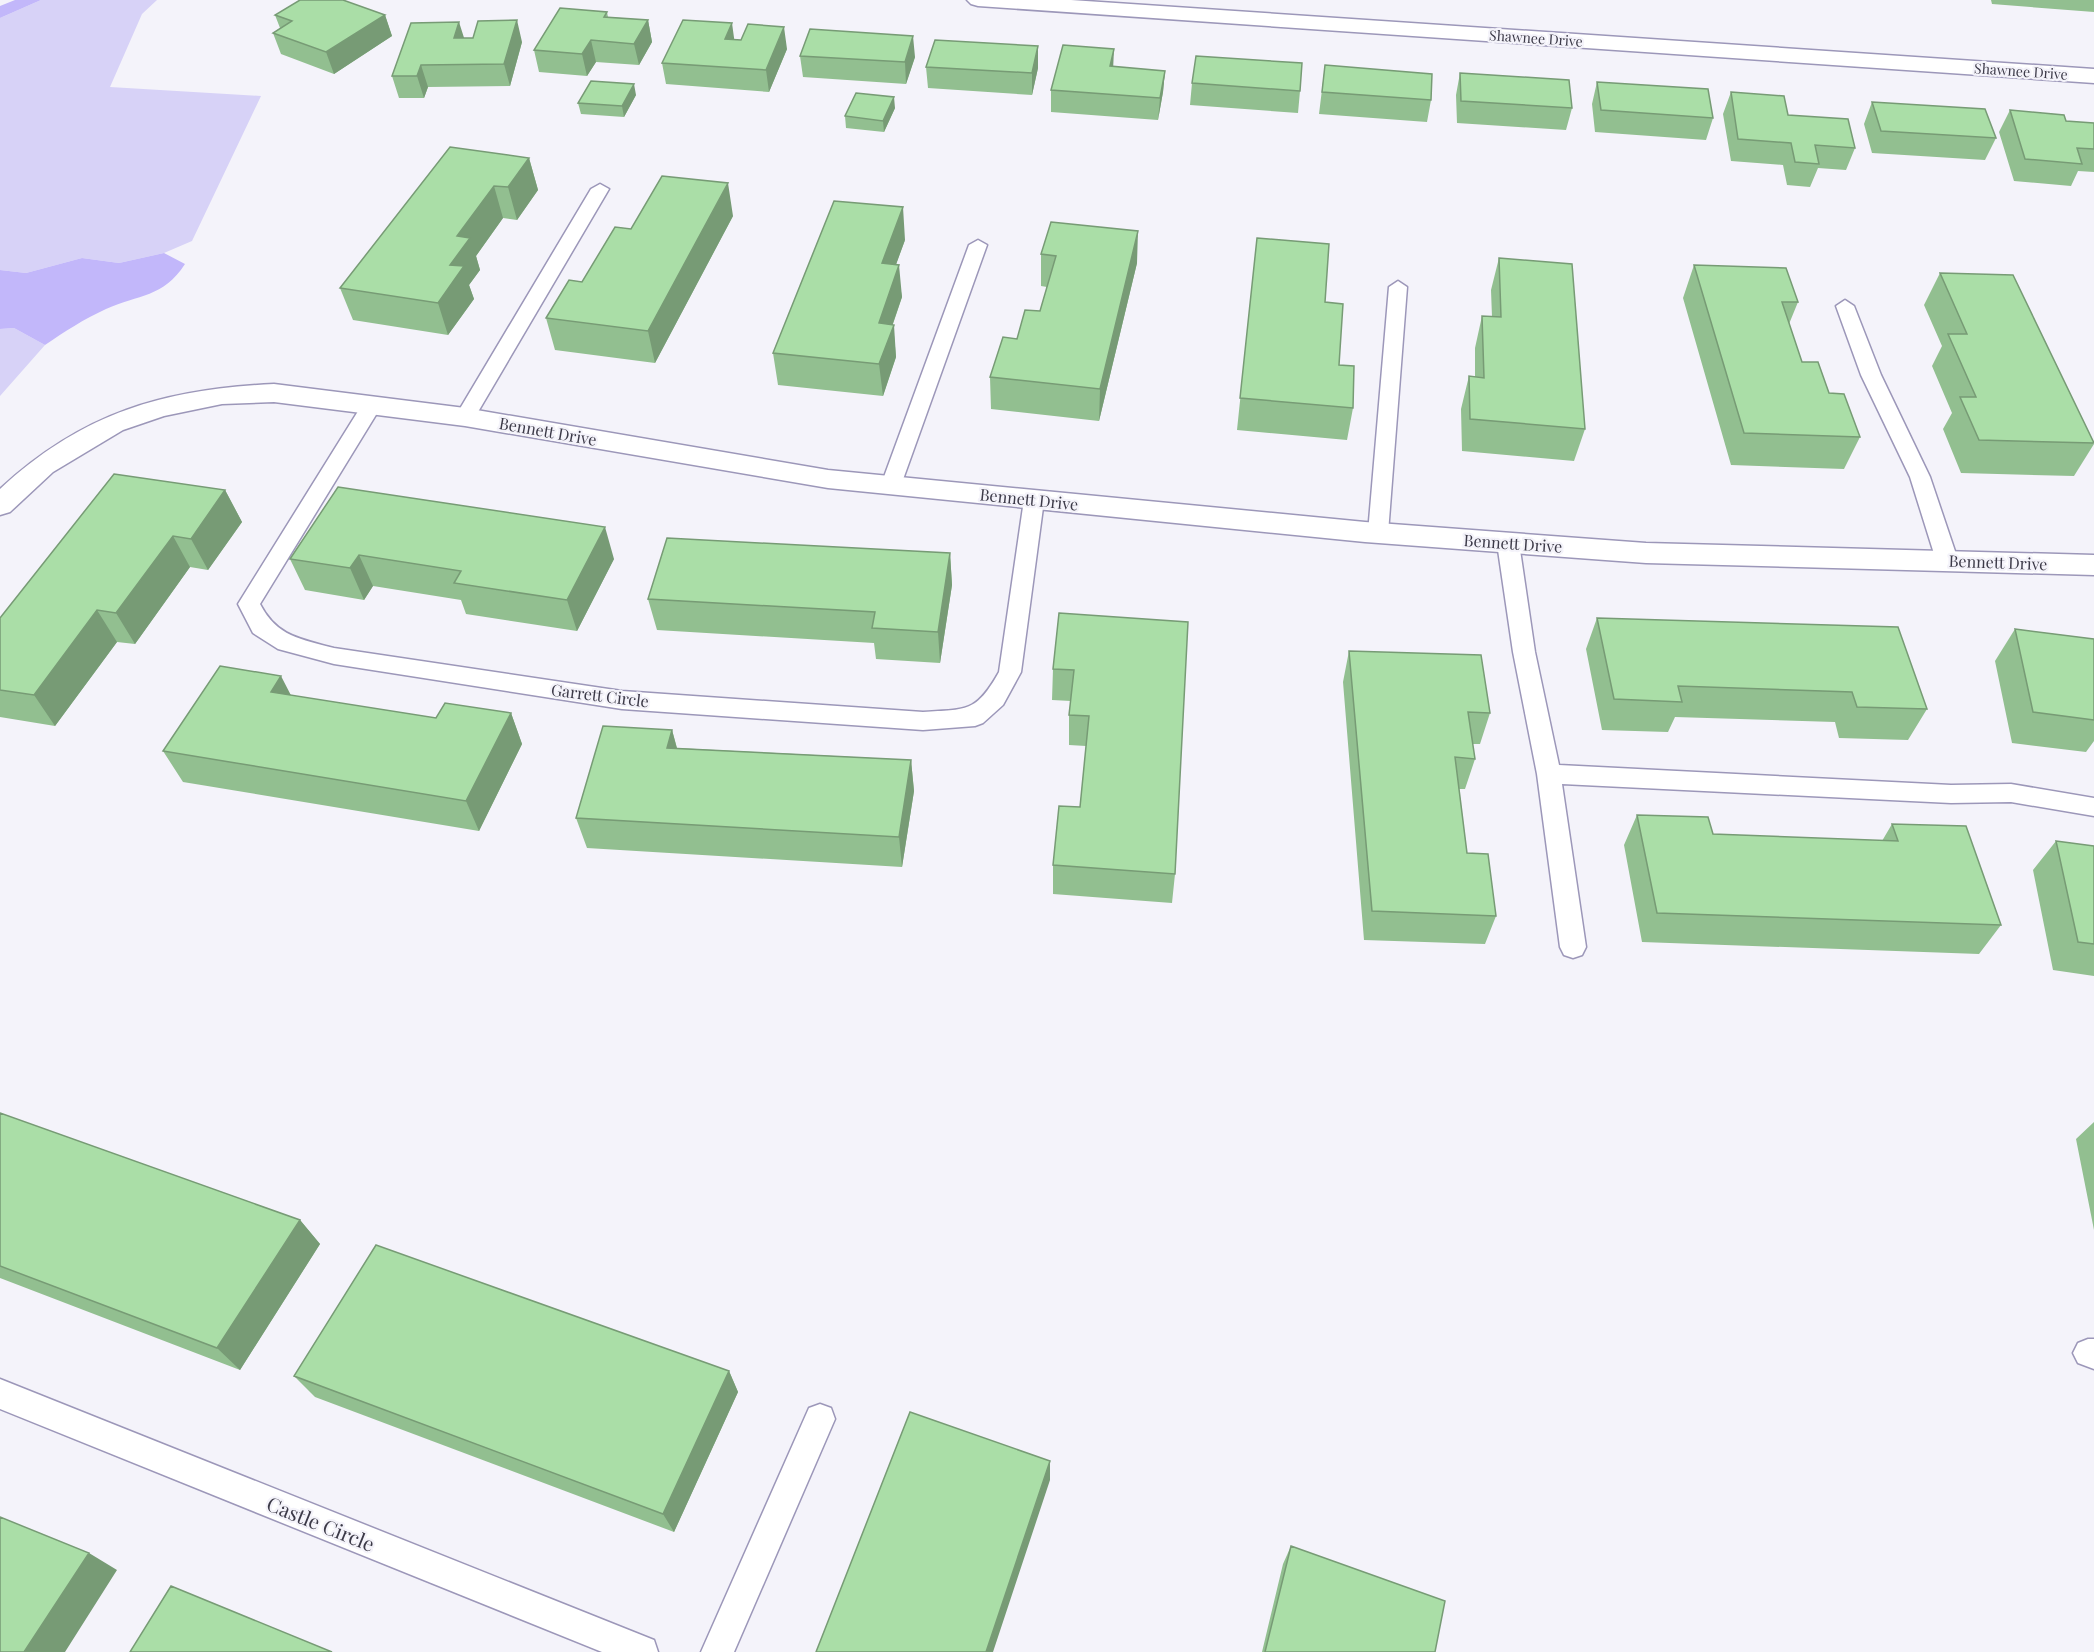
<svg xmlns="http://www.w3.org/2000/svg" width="2094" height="1652" viewBox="0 0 2094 1652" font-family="'Playfair Display',serif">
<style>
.green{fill:#d7d2f7}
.water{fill:#c2b7fa}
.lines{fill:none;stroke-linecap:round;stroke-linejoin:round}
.lane-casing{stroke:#9c97b9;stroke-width:3}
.street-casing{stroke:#9c97b9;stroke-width:3}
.lane{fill:#fff;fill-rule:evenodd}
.street{fill:#fff;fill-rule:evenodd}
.wall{fill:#92bf90}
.shaded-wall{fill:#779b75}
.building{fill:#aadea7;stroke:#779b75;stroke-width:1.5}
.labels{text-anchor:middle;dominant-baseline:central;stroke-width:4.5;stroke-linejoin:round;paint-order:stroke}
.far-street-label{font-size:14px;fill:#3c3a48;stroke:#f4f3fa}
.street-label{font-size:16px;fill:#3c3a48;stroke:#f4f3fa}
.near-street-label{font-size:20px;fill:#3c3a48;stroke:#f4f3fa}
</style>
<rect width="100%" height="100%" fill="#f4f3fa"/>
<!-- green -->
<path class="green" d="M 41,0 L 157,0 L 142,14 L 110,87 L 261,96 L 192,241 L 164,253 L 119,263 L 82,258 L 26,273 L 0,270 L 0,18 Z
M 14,328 L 45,345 L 0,396 L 0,329 Z"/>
<!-- water -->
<path class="water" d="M 15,0 L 41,0 L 0,18 L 0,6 Z
M 164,253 L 185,264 C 163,298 139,294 106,309 C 84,319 64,332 45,345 L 14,328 L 0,329 L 0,270 L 26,273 L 82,258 L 119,263 Z"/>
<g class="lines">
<defs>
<path id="lane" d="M 600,184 L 609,189 L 475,417 L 472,422 L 458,422 L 455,417 L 591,189 Z
M 978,240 L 987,245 L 901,485 L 898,490 L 884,490 L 881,485 L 969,245 Z
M 1398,281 L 1407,287 L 1388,533 L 1385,538 L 1378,540 L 1371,538 L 1368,533 L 1389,287 Z
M 1845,300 L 1854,306 L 1881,375 L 1930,477 L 1958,560 L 1955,565 L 1947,567 L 1939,565 L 1936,560 L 1910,477 L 1861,375 L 1836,306 Z
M 372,399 L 379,400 L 382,405 L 260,604 C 277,637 301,639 334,648 L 622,691 L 923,712 C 967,709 976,713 999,672 L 1024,500 L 1027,495 L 1041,495 L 1044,500 L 1021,672 L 1003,705 L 983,723 L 975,726 L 923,730 L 622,709 L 334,664 L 278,649 L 253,633 L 238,604 L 365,400 Z
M 1508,536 L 1515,538 L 1519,543 L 1535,652 L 1559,765 L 1951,785 L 2011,784 L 2094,798 L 2094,816 L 2011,802 L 1951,803 L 1562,784 L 1586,947 L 1582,955 L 1573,958 L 1564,955 L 1560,947 L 1537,774 L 1513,652 L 1497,543 L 1501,538 Z
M 2088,1339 L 2094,1339 L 2094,1369 L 2078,1363 L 2073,1353 L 2078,1343 Z
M 0,1379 L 654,1640 L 658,1652 L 602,1652 L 0,1409 Z
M 820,1404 L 831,1408 L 835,1419 L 734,1652 L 701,1652 L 809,1408 Z"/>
<path id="street" d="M 967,0 L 1071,0 L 2094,69 L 2094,83 L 978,6 L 971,4 Z
M 274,384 L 465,408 L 828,470 L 1365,522 L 1646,543 L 2094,555 L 2094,575 L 1646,563 L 1365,542 L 828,488 L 465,426 L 274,402 L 222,404 L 164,416 L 123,430 L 53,472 L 10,512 L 0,515 L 0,489 C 82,413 164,389 274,384 Z"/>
</defs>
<!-- lane casing -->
<use href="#lane" class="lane-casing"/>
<!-- street casing -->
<use href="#street" class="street-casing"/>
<!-- lane -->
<use href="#lane" class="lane"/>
<!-- street -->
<use href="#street" class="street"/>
</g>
<!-- wall -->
<path class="wall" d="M 1991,0 L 2094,0 L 2094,12 L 1992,4 Z
M 607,12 L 608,17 L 648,20 L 652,42 L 639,65 L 596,62 L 587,76 L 539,72 L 534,50 Z
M 275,15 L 385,15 L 392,36 L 334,74 L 281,54 L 273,33 L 280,28 Z
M 464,38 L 522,42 L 510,86 L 428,87 L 424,98 L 399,98 L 392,76 Z
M 735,40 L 787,49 L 769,92 L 666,84 L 662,63 Z
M 1038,46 L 1038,68 L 1032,95 L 928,88 L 926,67 Z
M 800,56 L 915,57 L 906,84 L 803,77 Z
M 1325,65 L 1431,100 L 1427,122 L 1319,114 Z
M 1113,67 L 1165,71 L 1163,92 L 1158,120 L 1051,112 L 1051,90 Z
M 1460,73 L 1572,108 L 1566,130 L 1457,123 L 1456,95 Z
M 1597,82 L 1713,118 L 1706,140 L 1595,132 L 1592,104 Z
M 1192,83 L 1300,91 L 1298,113 L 1190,105 Z
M 1731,92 L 1788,115 L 1855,148 L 1846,170 L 1818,168 L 1810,187 L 1787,185 L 1783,165 L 1731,161 L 1723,114 Z
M 636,95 L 624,117 L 581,114 L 578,103 Z
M 1872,102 L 1996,138 L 1985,160 L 1872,153 L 1864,124 Z
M 895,108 L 884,132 L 846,128 L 845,116 Z
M 2010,110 L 2066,121 L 2094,123 L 2094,172 L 2078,171 L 2071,186 L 2014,181 L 1999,132 Z
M 529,158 L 538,190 L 517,220 L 503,218 L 476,256 L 480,270 L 469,285 L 474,299 L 448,335 L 353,320 L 340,288 Z
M 733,216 L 655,363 L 555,350 L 546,318 L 582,282 L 631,229 Z
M 1257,238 L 1325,302 L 1339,365 L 1353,408 L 1347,440 L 1237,430 Z
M 905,240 L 896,264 L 902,297 L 893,324 L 896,357 L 883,396 L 778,385 L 773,353 Z
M 1041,254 L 1137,263 L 1099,421 L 991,409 L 990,377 L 1017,339 L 1040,311 L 1047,287 L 1041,286 Z
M 1499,258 L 1585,429 L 1574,461 L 1462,451 L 1461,409 L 1469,376 L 1475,377 L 1475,348 L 1482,316 L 1492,317 L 1491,290 Z
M 1694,265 L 1798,302 L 1789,324 L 1802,362 L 1829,393 L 1860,437 L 1844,469 L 1731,465 L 1683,298 Z
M 1940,273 L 2094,444 L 2074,476 L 1961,473 L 1943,429 L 1952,413 L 1932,366 L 1942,346 L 1924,305 Z
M 338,487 L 614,559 L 577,631 L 466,614 L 461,600 L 373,586 L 364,600 L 305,590 L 290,559 Z
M 225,490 L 242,522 L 208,570 L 190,567 L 135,644 L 117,642 L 55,726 L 0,717 L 0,618 Z
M 950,553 L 952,585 L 940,663 L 876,659 L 874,643 L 657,630 L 648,599 Z
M 1059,613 L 1175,874 L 1172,903 L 1053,894 L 1053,865 L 1080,807 L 1086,746 L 1069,745 L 1069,715 L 1071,701 L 1052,700 L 1053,669 Z
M 1597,618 L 1927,709 L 1908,740 L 1839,738 L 1835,722 L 1675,717 L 1668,732 L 1602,730 L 1586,649 Z
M 2015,629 L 2094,639 L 2094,741 L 2086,752 L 2012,743 L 1995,661 Z
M 1349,651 L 1490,713 L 1480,744 L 1472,744 L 1475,759 L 1465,789 L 1459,789 L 1467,853 L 1496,916 L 1485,944 L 1364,940 L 1343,682 Z
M 292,696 L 436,718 L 511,713 L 522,744 L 479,831 L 183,782 L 163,751 Z
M 672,730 L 677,748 L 911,760 L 914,791 L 902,867 L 587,848 L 576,818 Z
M 1637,815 L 1713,834 L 1882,841 L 1892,824 L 2001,925 L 1979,954 L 1642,942 L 1624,845 Z
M 2056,841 L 2094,846 L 2094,976 L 2053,970 L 2033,870 Z
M 0,1113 L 300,1220 L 320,1244 L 240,1370 L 0,1278 Z
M 2094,1122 L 2094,1230 L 2076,1139 Z
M 729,1371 L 738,1392 L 674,1532 L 315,1397 L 294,1376 Z
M 1291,1546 L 1435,1652 L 1262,1652 L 1283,1564 Z"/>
<!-- shaded-wall -->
<path class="shaded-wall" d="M 385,15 L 392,36 L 334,74 L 326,52 Z
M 517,20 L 522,42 L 510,86 L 504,64 Z
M 648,20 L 652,42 L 639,65 L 634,44 Z
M 459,22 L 466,44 L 454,38 Z
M 732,23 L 735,45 L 725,39 Z
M 784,27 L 787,49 L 769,92 L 766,70 Z
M 913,36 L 915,57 L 906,84 L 905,62 Z
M 591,40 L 596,62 L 587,76 L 582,54 Z
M 1038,46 L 1038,68 L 1032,95 L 1032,73 Z
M 1114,49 L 1113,71 L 1110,66 Z
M 421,65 L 428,87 L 424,98 L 417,76 Z
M 1165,71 L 1163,92 L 1158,120 L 1160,98 Z
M 634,84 L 636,95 L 624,117 L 622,106 Z
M 894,97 L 895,108 L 884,132 L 883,121 Z
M 529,158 L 538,190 L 517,220 L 508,187 Z
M 728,183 L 733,216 L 655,363 L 648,331 Z
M 494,186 L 503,218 L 476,256 L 480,270 L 469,285 L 474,299 L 448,335 L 438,303 L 450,265 L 457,236 Z
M 903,207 L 905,240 L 885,295 L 882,263 Z
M 1138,231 L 1137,263 L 1099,421 L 1100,389 Z
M 899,265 L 902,297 L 882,355 L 879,323 Z
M 894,325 L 896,357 L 883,396 L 879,364 Z
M 225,490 L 242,522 L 208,570 L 191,539 Z
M 605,527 L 614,559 L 577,631 L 567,600 Z
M 173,536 L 190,567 L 135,644 L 116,613 Z
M 950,553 L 952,585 L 940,663 L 938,632 Z
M 359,555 L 373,586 L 364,600 L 350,568 Z
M 97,610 L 117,642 L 55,726 L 34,695 Z
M 281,676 L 297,707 L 271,692 Z
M 511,713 L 522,744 L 479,831 L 466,801 Z
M 672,730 L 680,760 L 667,748 Z
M 911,760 L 914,791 L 902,867 L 899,837 Z
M 300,1220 L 320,1244 L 240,1370 L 217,1348 Z
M 729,1371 L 738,1392 L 674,1532 L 663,1514 Z
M 1050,1461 L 1050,1480 L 993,1652 L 986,1652 Z
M 89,1553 L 117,1570 L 65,1652 L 24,1652 Z"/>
<!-- building -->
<path class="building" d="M 300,0 L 343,0 L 385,15 L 326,52 L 273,33 L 292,21 L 275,15 Z
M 560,8 L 607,12 L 604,17 L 648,20 L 634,44 L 591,40 L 582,54 L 534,50 Z
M 517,20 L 504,64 L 421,65 L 417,76 L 392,76 L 411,23 L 459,22 L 454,38 L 473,38 L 478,21 Z
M 683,20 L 732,23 L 725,39 L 741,40 L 748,24 L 784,27 L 766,70 L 662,63 Z
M 810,29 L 913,36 L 905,62 L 800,56 Z
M 935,40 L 1038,46 L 1032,73 L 926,67 Z
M 1063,45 L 1114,49 L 1110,66 L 1165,71 L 1160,98 L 1051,90 Z
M 1196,56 L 1302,63 L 1300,91 L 1192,83 Z
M 1325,65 L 1432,74 L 1431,100 L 1322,92 Z
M 1460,73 L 1569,80 L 1572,108 L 1461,101 Z
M 591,81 L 634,84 L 622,106 L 578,103 Z
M 1597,82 L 1708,89 L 1713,118 L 1601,110 Z
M 1731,92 L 1784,96 L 1788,115 L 1848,119 L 1855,148 L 1815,145 L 1819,164 L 1795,162 L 1791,143 L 1738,139 Z
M 856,93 L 894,97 L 883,121 L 845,116 Z
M 1872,102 L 1985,109 L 1996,138 L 1881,131 Z
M 2010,110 L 2064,115 L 2066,121 L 2094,123 L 2094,149 L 2077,148 L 2082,164 L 2025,159 Z
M 450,147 L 529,158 L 508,187 L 494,186 L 457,236 L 470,238 L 450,265 L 464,266 L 438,303 L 340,288 Z
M 662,176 L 728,183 L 648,331 L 546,318 L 569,280 L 582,282 L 615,227 L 631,229 Z
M 834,201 L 903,207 L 882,263 L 899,265 L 879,323 L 894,325 L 879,364 L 773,353 Z
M 1051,222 L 1138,231 L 1100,389 L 990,377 L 1003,337 L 1017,339 L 1025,310 L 1040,311 L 1056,256 L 1041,254 Z
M 1257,238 L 1329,244 L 1325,302 L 1343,304 L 1339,365 L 1354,366 L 1353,408 L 1240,398 Z
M 1499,258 L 1572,264 L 1585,429 L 1470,419 L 1469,376 L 1484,378 L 1482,316 L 1501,317 Z
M 1694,265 L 1786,268 L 1798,302 L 1782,302 L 1802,362 L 1818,362 L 1829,393 L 1844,394 L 1860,437 L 1744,433 Z
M 1940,273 L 2013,275 L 2094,443 L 1979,440 L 1960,397 L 1976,397 L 1948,334 L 1967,334 Z
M 114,474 L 225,490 L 191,539 L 173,536 L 116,613 L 97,610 L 34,695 L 0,690 L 0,618 Z
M 338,487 L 605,527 L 567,600 L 454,583 L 461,571 L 359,555 L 350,568 L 290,559 Z
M 667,538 L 950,553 L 938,632 L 872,628 L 875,612 L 648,599 Z
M 1059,613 L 1188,622 L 1175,874 L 1053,865 L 1059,806 L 1080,807 L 1089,716 L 1069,715 L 1074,670 L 1053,669 Z
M 1597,618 L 1898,627 L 1927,709 L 1857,707 L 1852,692 L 1678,686 L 1682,702 L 1614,699 Z
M 2015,629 L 2094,639 L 2094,720 L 2033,712 Z
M 1349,651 L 1481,655 L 1490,713 L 1468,712 L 1475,759 L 1455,757 L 1467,853 L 1488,854 L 1496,916 L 1372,911 Z
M 220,666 L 281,676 L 271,692 L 436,718 L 445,703 L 511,713 L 466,801 L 163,751 Z
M 603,726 L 672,730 L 667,748 L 911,760 L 899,837 L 576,818 Z
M 1637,815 L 1708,817 L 1713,834 L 1898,841 L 1892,824 L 1966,826 L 2001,925 L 1657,913 Z
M 2056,841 L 2094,846 L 2094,944 L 2078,942 Z
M 0,1113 L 300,1220 L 217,1348 L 0,1266 Z
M 376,1245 L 729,1371 L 663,1514 L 294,1376 Z
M 910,1412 L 1050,1461 L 986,1652 L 816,1652 Z
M 0,1517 L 89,1553 L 24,1652 L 0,1652 Z
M 1291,1546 L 1445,1601 L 1435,1652 L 1265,1652 Z
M 171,1586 L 332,1652 L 130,1652 Z"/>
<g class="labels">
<!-- far-street labels -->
<g class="far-street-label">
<text transform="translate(1536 38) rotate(4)">Shawnee Drive</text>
<text transform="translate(2021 71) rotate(4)">Shawnee Drive</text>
</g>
<!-- street labels -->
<g class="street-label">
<text transform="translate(548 431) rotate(10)">Bennett Drive</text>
<text transform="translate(1029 499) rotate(6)">Bennett Drive</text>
<text transform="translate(1513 543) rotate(4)">Bennett Drive</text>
<text transform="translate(1998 562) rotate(2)">Bennett Drive</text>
<text transform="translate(600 695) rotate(7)">Garrett Circle</text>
</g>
<!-- near-street labels -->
<g class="near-street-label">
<text transform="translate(321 1523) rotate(22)">Castle Circle</text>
</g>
</g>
</svg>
